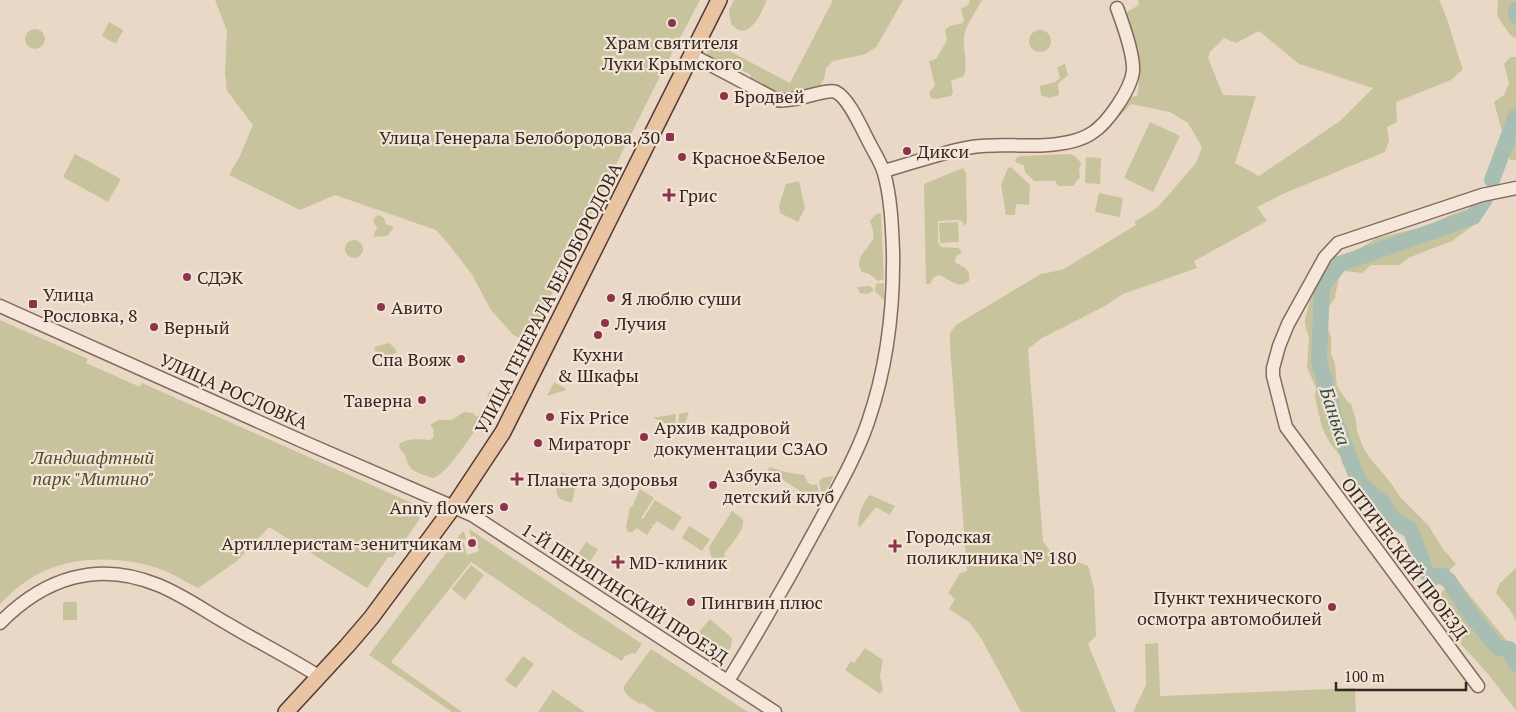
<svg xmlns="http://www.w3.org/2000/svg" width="1516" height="712" viewBox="0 0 1516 712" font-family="'PT Serif',serif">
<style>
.green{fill:#c7c39c;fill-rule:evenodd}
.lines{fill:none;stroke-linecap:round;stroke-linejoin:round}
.river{stroke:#a8beb3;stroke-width:16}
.minor-casing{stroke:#846a5e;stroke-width:15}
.major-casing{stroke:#523a32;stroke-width:18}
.minor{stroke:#f5e7da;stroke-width:12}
.major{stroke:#e9c4a3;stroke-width:15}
.poi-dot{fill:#8d3449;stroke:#f2e4d6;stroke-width:2}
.labels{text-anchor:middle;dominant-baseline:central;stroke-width:4.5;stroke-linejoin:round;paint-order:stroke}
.poi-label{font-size:18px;fill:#362620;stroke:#f2e4d6;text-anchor:start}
.street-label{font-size:18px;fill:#362620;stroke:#f2e4d6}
.park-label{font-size:18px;font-style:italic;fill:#4f5029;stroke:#f2e4d6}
.water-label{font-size:19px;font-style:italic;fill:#31544a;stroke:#f2e4d6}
</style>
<rect width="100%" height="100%" fill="#ead8c7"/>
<!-- green -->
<path class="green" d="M 215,0 L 700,0 L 661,74 L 528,342 L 513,335 L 491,310 L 471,273 L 446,241 L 436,230 L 335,195 L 300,210 L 229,175 L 240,156 L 253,125 L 227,91 L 225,72 L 227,31 Z
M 734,0 L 767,0 C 761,13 749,44 731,24 L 729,10 Z
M 833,0 L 903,0 L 877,46 L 866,54 L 833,61 L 826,68 L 824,79 L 818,89 C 783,100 780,97 749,80 L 751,75 L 727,62 L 724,67 L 707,56 L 707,50 L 710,46 L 720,46 L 790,83 Z
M 970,0 L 982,0 C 977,9 968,22 965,32 C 961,47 969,62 964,76 L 951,81 L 953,92 L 951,96 L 936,99 L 931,98 L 929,92 L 935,86 L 929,61 L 936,59 L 947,40 L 945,30 L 950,26 L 963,23 L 964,20 L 961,9 L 968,5 Z
M 1138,0 L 1439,0 C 1450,22 1454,46 1463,69 L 1451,80 L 1396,102 L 1397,122 L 1387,127 L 1389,140 L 1385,152 L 1285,193 L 1257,207 L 1267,221 L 1194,261 L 1197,268 L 1123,294 L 1105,306 L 1042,338 L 1028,349 L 1043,541 L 1050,551 L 1088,566 L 1094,588 L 1096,636 L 1088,644 L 1116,712 L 1021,712 L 981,638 L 969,622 L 949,609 L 955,599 L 948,593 L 960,573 L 967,571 L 950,346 L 950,333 L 956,325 L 1041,274 L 1062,270 L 1136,225 L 1134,222 L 1157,208 L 1196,163 L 1202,147 L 1188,123 L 1170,112 L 1131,104 L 1112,124 L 1111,121 L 1128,97 L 1137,96 C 1143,71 1135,36 1125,13 L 1139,5 ZM 1259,31 L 1299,64 L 1373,88 L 1340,121 L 1259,176 L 1235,163 L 1256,96 L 1223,95 L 1208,58 L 1210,52 L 1224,38 L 1236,43 Z
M 1497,0 L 1516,0 L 1516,38 L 1511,36 L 1497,16 L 1498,2 Z
M 109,22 L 123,30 L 116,44 L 102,36 Z
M25 39a10 10 0 1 1 20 0a10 10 0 1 1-20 0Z
M1029 41a11 11 0 1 1 22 0a11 11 0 1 1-22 0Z
M 1510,57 L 1516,57 L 1516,160 L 1510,160 L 1494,102 L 1504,95 L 1509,83 L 1504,64 Z
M 1065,64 L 1068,75 L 1058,84 L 1059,95 L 1049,98 L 1041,95 L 1040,86 L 1055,82 L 1060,78 L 1057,67 Z
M 1150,122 L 1180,136 L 1153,192 L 1124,178 Z
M 75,154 L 121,179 L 108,202 L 63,177 Z
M 1070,154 L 1075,156 L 1081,163 L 1079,170 L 1080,177 L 1073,186 L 1058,186 L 1055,181 L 1034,181 L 1025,172 L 1024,165 L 1017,163 L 1015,160 L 1016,158 L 1021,156 Z
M 1086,157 L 1101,158 L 1100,184 L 1085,183 Z
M 1011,167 L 1030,185 L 1029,205 L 1016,204 L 1015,215 L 1006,215 L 1001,185 L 1008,168 Z
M 963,168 L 966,174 L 967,222 L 964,227 L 963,222 L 958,220 L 938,221 L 938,242 L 941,247 L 959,248 L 962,253 L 956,256 L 955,262 C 964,268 971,268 969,281 C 956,290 951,279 939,275 L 933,278 L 930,284 L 926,284 L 924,184 Z
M 799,181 L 805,208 L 798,222 L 780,213 L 779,206 L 786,184 Z
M 1099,193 L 1123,198 L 1120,217 L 1095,212 Z
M 1485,199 L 1479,219 L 1471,227 L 1452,241 L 1408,258 L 1400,265 L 1371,265 L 1362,273 L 1344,271 L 1340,274 L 1335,296 L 1336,296 L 1327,310 L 1327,327 L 1331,337 L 1331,354 L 1335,364 L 1337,386 L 1347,401 L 1351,404 L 1356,420 L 1357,431 L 1363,447 L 1369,457 L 1391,483 L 1400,497 L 1428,525 L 1443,549 L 1456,564 C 1446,571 1445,583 1436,586 C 1412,577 1423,553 1410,538 L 1399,534 L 1368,506 L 1368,501 L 1342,463 L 1341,457 L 1330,443 L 1322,428 L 1315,397 L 1316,388 L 1307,367 L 1309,337 L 1305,325 L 1305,319 L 1311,296 L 1327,266 L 1335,257 L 1357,250 L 1377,238 L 1427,226 L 1448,216 L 1475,206 Z
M 878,213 L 881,214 L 884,279 L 878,281 L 869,274 L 862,272 C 853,259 866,251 872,241 C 876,236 872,227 870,221 L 874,216 Z
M 379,215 L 384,218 L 386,224 L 394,227 L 387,236 L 373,237 L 377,228 L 373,221 L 376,216 Z
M 958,222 L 959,242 L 940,243 L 939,223 Z
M345 249a9 9 0 1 1 18 0a9 9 0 1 1-18 0Z
M 884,283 L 884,300 L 875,291 L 876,284 Z
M 870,286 L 874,290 L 868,294 L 860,293 L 857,287 Z
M 0,320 L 88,359 L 86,363 L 140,387 L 142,383 L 412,503 L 420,513 L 419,520 L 393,557 L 388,557 L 367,588 L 269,527 L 237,561 L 198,588 C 185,582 171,572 157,568 C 120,556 74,556 40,573 C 24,581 12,592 0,604 Z
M 389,343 L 395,348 L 397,353 L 378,359 L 374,347 Z
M 554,382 L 566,389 L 566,390 L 547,396 Z
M 495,388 L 500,390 L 501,394 C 497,403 492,415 486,422 C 483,425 479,426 476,429 C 467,441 447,474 433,478 C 427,476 414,473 410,467 C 404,459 409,458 400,449 L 399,444 C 408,438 420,439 430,440 L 434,437 L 433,434 L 434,430 L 430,425 L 438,420 L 452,420 L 464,412 L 473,413 L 476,417 L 488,408 C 487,399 486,392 495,388 Z
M 689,412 L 682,432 L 678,430 L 679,414 Z
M 676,414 L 675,428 L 654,418 L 654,417 L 659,417 Z
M 770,467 L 785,472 L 804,475 L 808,483 L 813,485 L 817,484 L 821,499 L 817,497 L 813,499 L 767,470 Z
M 562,472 L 570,476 L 568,480 L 576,484 L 572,502 C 551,501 555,486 562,472 Z
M 834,476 L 823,497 L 822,497 L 819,482 L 822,478 Z
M 640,489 L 654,498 L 641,518 L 643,519 L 655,500 L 682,517 L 673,531 L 657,521 L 654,525 L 650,523 L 653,526 L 647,535 L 637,528 L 632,532 L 628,532 L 626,527 L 630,507 L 632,507 Z
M 870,495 L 895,506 L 890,515 L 876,507 L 859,528 C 856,520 863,501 870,495 Z
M 732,511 C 735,514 740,516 742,519 C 748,526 729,547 724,554 L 725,557 L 712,560 L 709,547 Z
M 689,526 L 710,539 L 702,551 L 682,538 Z
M 469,529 L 642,644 L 635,654 L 632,653 L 625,656 L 622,661 L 574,632 L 471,562 L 391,662 L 462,712 L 452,712 L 369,655 L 462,532 L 464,532 L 466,539 L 463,540 L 467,555 L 479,551 L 475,536 L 471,537 Z
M 586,542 L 598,549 L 588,565 L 576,558 Z
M 471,565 L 484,575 L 465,600 L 452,589 Z
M 1516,568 L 1516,621 L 1510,610 L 1496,593 L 1500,583 Z
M 1454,576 L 1516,652 L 1516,710 L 1488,674 L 1461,644 L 1454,620 L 1438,604 L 1435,597 L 1454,583 Z
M 63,602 L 77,602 L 77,620 L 63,620 Z
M 710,619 L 732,638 L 731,647 L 723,656 L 698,633 Z
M 1158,643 L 1160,696 L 1355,688 L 1356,712 L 1133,712 L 1146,685 L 1145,644 Z
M 865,648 L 883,660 L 880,676 L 883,690 L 880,694 L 845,670 L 851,661 L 854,663 Z
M 651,649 L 748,712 L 656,712 L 642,703 L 640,704 C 632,699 623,695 624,686 Z
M 523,656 L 534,664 L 516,688 L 505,680 Z
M 553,690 L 585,712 L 538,712 Z"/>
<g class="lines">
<!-- river -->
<path class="river" d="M 1516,10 L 1516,16
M 1492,180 L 1516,116
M 1485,199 L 1473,217 L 1340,264 L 1322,286 L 1319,361 L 1335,419 L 1359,483 L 1382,502 L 1393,519 L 1410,529 L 1426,572 L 1430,577 L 1441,575 L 1449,581 L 1471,615 L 1498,648 L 1509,649 L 1516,664"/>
<defs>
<path id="minor" d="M 692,55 L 777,100 C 794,103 826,88 836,92 C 850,99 863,132 871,146 C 875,154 881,163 884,173 C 891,198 892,226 893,251 C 894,310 887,367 868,422 C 856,457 837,489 820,521 C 791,575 760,629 728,681
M 884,171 C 913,163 942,152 972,147 C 997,143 1023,147 1048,145 C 1062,144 1080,141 1092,133 C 1108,123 1131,89 1133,71 C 1134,55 1123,24 1117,8
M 0,306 L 304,442 L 472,515 L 775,712
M 0,623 C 44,578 98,560 158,585 C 183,595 205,611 228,624 C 258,642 290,658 320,677
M 1478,686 L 1286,427 L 1273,376 L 1273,368 L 1279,346 L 1288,324 L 1325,257 L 1338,243 L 1482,195 L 1516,188"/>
<path id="major" d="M 286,712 L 347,646 L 371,618 L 454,506 L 503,432 L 719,0"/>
</defs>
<!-- minor casing -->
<use href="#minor" class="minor-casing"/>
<!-- major casing -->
<use href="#major" class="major-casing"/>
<!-- minor -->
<use href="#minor" class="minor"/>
<!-- major -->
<use href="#major" class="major"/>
</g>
<!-- markers -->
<g class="poi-dot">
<circle cx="672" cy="23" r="5"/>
<circle cx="724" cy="96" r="5"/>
<rect x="665" y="132" width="10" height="10" rx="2.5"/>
<circle cx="907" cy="151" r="5"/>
<circle cx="682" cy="157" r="5"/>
<path d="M666.5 187.5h5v5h5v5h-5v5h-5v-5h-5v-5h5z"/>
<circle cx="187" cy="277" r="5"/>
<circle cx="611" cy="298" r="5"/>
<rect x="28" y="299" width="10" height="10" rx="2.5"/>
<circle cx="381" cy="307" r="5"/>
<circle cx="605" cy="323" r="5"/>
<circle cx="154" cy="327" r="5"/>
<circle cx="598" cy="335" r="5"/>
<circle cx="461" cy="359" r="5"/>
<circle cx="422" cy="400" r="5"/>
<circle cx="550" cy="417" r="5"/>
<circle cx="644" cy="437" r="5"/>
<circle cx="538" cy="443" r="5"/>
<path d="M514.5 471.5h5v5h5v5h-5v5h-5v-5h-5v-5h5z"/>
<circle cx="713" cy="485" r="5"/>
<circle cx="504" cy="507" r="5"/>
<circle cx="472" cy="543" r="5"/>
<path d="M892.5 538.5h5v5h5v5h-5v5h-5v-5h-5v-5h5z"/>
<path d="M615.5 554.5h5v5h5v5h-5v5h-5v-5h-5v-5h5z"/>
<circle cx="691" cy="602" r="5"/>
<circle cx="1332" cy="607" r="5"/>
</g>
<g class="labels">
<!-- poi labels -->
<g class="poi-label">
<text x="672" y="42" text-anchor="middle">Храм святителя<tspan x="672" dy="21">Луки Крымского</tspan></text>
<text x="734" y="96">Бродвей</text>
<text x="660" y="137" text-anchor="end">Улица Генерала Белобородова, 30</text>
<text x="917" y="151">Дикси</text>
<text x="692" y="157">Красное&amp;Белое</text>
<text x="679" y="195">Грис</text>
<text x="197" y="277">СДЭК</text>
<text x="43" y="294">Улица<tspan x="43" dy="21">Рословка, 8</tspan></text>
<text x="621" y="298">Я люблю суши</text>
<text x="391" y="307">Авито</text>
<text x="615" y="323">Лучия</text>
<text x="164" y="327">Верный</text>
<text x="598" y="354" text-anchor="middle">Кухни<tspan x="598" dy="21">&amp; Шкафы</tspan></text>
<text x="451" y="359" text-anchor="end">Спа Вояж</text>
<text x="412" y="400" text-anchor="end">Таверна</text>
<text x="560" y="417">Fix Price</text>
<text x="654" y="427">Архив кадровой<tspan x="654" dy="21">документации СЗАО</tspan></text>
<text x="548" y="443">Мираторг</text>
<text x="723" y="475">Азбука<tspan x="723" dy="21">детский клуб</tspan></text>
<text x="527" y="479">Планета здоровья</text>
<text x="494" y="507" text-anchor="end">Anny flowers</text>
<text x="906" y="536">Городская<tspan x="906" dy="21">поликлиника № 180</tspan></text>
<text x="462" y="543" text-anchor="end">Артиллеристам-зенитчикам</text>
<text x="629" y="562">MD-клиник</text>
<text x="1322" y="597" text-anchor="end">Пункт технического<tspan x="1322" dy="21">осмотра автомобилей</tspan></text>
<text x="701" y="602">Пингвин плюс</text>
</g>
<!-- street labels -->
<g class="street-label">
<text transform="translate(548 298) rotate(-63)">УЛИЦА ГЕНЕРАЛА БЕЛОБОРОДОВА</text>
<text transform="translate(234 391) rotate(24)">УЛИЦА РОСЛОВКА</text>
<text transform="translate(1405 558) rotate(53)">ОПТИЧЕСКИЙ ПРОЕЗД</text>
<text transform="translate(625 593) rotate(33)">1-Й ПЕНЯГИНСКИЙ ПРОЕЗД</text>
</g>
<!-- park labels -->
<g class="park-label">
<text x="93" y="457">Ландшафтный<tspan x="93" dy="21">парк "Митино"</tspan></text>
</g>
<!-- water labels -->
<g class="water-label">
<text transform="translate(1336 416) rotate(72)">Банька</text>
</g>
</g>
<!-- scale -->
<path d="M1336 682v8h130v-8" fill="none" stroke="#362620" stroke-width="2.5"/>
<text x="1344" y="682" font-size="15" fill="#362620" stroke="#f2e4d6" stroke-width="4" paint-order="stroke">100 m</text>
</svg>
